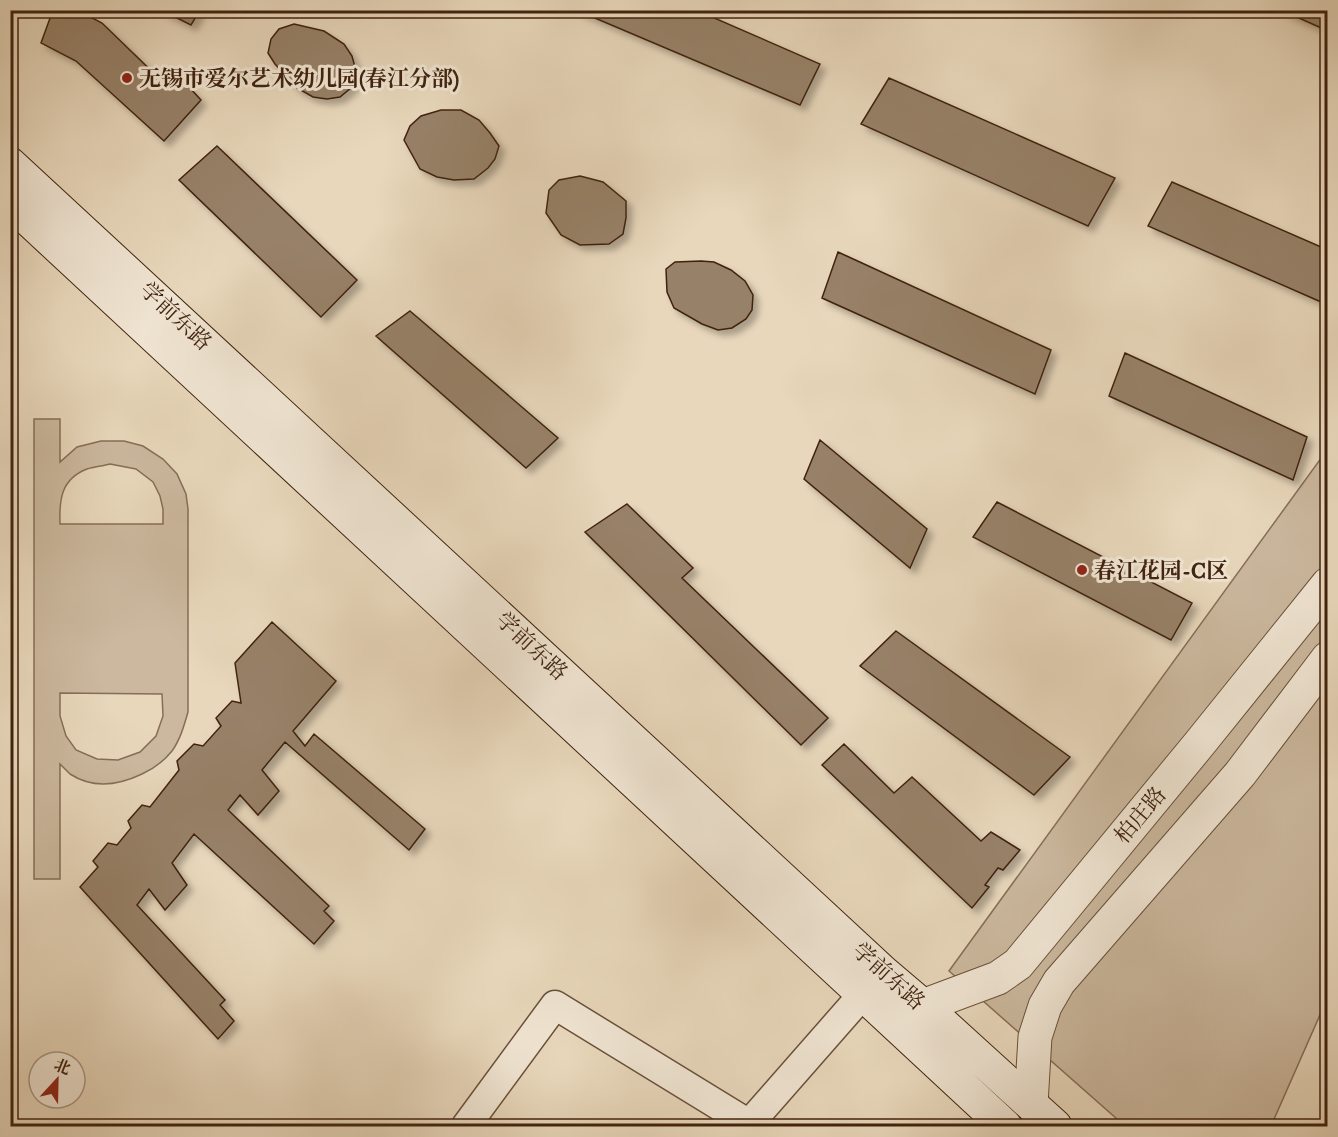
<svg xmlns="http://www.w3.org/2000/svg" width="1338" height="1137" viewBox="0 0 1338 1137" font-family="'IM FELL Great Primer','Noto Serif SC',serif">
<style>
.green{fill:#cbb89e;stroke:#866e56;stroke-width:1.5;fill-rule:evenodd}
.building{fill:#978168;stroke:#40230f;stroke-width:1.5;filter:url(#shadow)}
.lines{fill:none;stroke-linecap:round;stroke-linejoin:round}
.minor-casing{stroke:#6a503a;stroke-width:31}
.tertiary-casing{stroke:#6a503a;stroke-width:35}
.secondary-casing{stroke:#40230f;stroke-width:35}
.minor{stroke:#f0e5d3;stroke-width:28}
.tertiary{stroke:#f0e5d3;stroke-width:33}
.secondary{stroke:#f0e5d3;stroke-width:33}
.poi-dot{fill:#8f2418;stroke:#f0e5d3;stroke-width:2}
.labels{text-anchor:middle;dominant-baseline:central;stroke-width:6;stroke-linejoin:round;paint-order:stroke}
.poi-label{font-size:22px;font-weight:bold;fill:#40230f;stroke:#f0e5d3;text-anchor:start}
.street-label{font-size:22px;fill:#40230f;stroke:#f0e5d3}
</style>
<defs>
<filter id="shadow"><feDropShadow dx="5.5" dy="5.5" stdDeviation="3" flood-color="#0004"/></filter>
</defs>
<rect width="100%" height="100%" fill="#e8d7bb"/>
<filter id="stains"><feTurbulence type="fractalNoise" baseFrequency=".00333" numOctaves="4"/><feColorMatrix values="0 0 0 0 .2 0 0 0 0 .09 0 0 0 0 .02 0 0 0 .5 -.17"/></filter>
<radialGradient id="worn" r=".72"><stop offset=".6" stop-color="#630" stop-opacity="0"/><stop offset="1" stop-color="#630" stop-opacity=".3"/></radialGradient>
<!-- green -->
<path class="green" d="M 34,419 L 60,419 L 60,462 L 77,447 L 101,441 L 124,441 L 143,446 L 163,459 L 177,474 L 186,494 L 188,509 L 188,712 C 184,726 180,740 172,751 C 164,761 153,769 142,774 C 119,785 93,789 70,774 C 67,771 63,767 60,764 L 60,879 L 34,879 ZM 110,464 L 136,469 L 153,482 L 160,496 L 163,509 L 163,524 L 60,524 C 59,500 61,479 87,469 C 94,467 102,466 110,464 ZM 60,693 L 162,694 L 163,716 L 156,736 L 140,752 L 118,760 L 97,759 L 76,750 L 66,736 L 60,716 Z
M 1327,450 L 1327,999 L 1271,1126 L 1125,1126 L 949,971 Z"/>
<!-- building -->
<path class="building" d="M 53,10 L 77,10 L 102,23 L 163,82 L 177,74 L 201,100 L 164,141 L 76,61 L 41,43 Z
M 161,10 L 200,10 L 191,25 Z
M 576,10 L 696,10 L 820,64 L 800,105 Z
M 1281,10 L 1328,10 L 1328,31 Z
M 294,24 L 324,31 L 344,44 L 352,56 L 356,71 L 352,87 L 340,97 L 327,99 L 313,97 L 297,88 L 275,64 L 268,53 L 271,39 L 279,29 Z
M 889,78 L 1115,178 L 1088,226 L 861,124 Z
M 441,110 L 461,110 L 479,120 L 490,133 L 499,146 L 495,159 L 488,168 L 474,179 L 454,180 L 437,177 L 420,169 L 404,140 L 410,126 L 421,116 Z
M 217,146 L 357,280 L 321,317 L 179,180 Z
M 580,176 L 603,182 L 626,201 L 626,218 L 623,234 L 609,244 L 580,245 L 561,235 L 546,213 L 549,190 L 559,180 Z
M 1172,182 L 1328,250 L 1328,305 L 1148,226 Z
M 838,252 L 1051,350 L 1035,394 L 822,298 Z
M 701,261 L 714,262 L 731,270 L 745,281 L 753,295 L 752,310 L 746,319 L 732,328 L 718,330 L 702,324 L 674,308 L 667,292 L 666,269 L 675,262 Z
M 410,311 L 558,438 L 526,468 L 376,336 Z
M 1125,353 L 1307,437 L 1293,480 L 1109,396 Z
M 820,440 L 927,529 L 910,568 L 804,479 Z
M 997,502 L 1192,603 L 1171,640 L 973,537 Z
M 627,504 L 693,568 L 682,578 L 828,718 L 801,745 L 585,532 Z
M 272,622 L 336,681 L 293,731 L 305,746 L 314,734 L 425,829 L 409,850 L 285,742 L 262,770 L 279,791 L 258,815 L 240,795 L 228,810 L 329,906 L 324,911 L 334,921 L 314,944 L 194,834 L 172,863 L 187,885 L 165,910 L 149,889 L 137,905 L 225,1000 L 220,1005 L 234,1021 L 218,1039 L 80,887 L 98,867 L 93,861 L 108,843 L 117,845 L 131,828 L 128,821 L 142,805 L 150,807 L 179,770 L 177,761 L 194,744 L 203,746 L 221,726 L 216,718 L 232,701 L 241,703 L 235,663 Z
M 896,631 L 1070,757 L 1034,795 L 860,666 Z
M 844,744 L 894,793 L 912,777 L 981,841 L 991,832 L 1020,850 L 1003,870 L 998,868 L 985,885 L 989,887 L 972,908 L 822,765 Z"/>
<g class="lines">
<defs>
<path id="minor" d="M 749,1124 L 878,977
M 466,1126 L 555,1005 L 749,1124 L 750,1126"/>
<path id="tertiary" d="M 923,1006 L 998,978 L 1018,964 L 1200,743 L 1328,584
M 1031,1104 L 1035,1037 L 1045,1006 L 1059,982 L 1240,774 L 1328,658"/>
<path id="secondary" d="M 10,164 L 883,972 L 923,1006 L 1055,1126
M 10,205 L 28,219 L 1005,1126"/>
</defs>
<!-- minor casing -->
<use href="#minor" class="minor-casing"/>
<!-- tertiary casing -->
<use href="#tertiary" class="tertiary-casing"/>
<!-- secondary casing -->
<use href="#secondary" class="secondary-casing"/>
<!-- minor -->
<use href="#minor" class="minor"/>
<!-- tertiary -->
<use href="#tertiary" class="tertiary"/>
<!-- secondary -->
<use href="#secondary" class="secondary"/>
</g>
<!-- markers -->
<g class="poi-dot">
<circle cx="127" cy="78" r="6"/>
<circle cx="1082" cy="570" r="6"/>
</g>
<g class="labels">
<!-- poi labels -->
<g class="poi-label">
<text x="139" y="78">无锡市爱尔艺术幼儿园(春江分部)</text>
<text x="1094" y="570">春江花园-C区</text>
</g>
<!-- street labels -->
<g class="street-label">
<text transform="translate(176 316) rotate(43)">学前东路</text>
<text transform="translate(532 646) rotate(43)">学前东路</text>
<text transform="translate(1140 815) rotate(-50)">柏庄路</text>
<text transform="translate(889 976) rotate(42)">学前东路</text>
</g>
</g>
<!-- margin -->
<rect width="1338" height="1137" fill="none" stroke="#e8d7bb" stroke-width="36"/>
<rect x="12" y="12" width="1314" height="1113" fill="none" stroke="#40230f" stroke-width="3"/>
<rect x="18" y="18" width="1302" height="1101" fill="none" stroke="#40230f" stroke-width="1.5"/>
<!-- north arrow -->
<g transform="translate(57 1080) rotate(22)"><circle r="28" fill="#f0e5d3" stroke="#aa9785" stroke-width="1.5"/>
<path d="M0-4.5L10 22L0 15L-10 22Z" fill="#8f2418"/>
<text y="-9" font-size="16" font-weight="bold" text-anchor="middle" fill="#40230f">北</text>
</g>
<rect width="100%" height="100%" filter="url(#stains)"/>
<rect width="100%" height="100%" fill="url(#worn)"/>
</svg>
